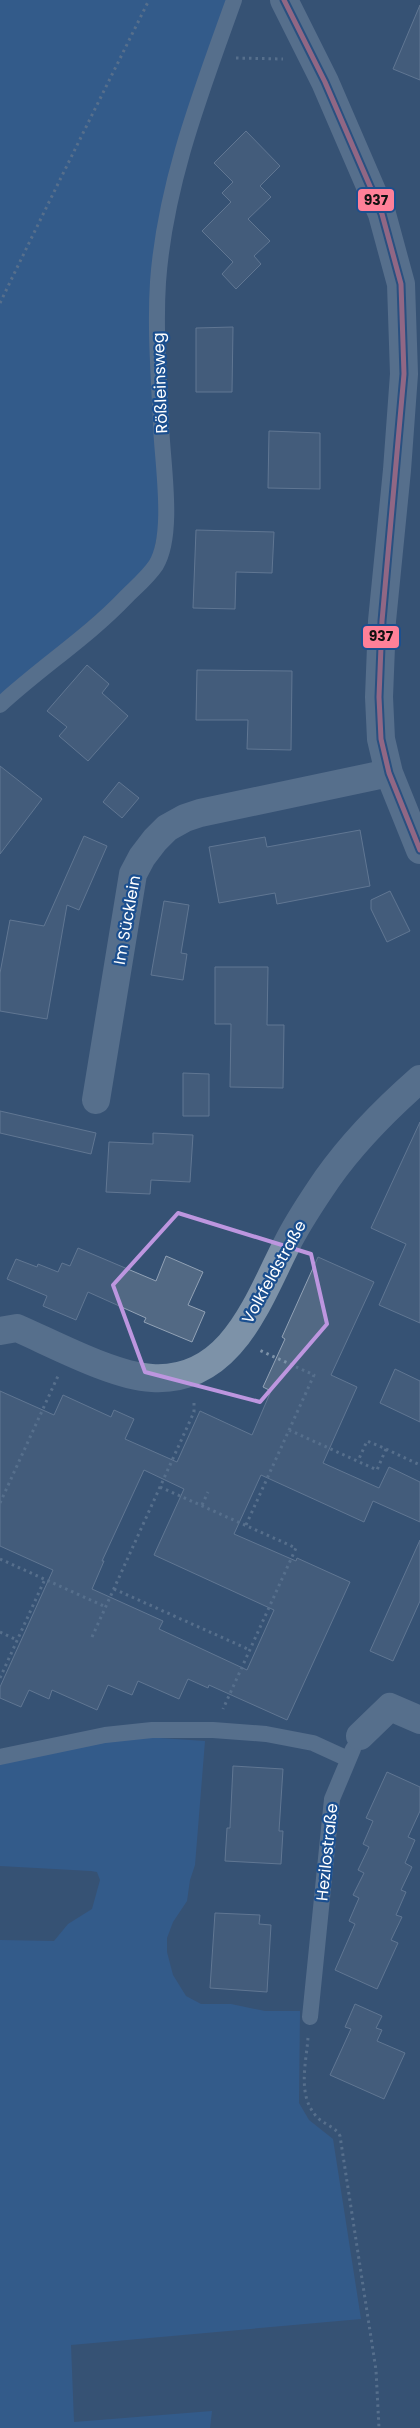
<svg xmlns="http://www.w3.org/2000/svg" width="420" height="2428" viewBox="0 0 420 2428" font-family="Poppins,sans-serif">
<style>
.green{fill:#2f66a5}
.building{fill:#526984;stroke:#92a2b6;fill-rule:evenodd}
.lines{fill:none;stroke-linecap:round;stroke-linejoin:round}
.path{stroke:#7d92a8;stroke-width:3;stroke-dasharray:2.5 4;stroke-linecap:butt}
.service{stroke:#7d92a8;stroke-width:16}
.minor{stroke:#7d92a8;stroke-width:28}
.bus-1-casing{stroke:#1b4f8f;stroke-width:9}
.bus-1{stroke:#ff8098;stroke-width:5}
.marked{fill:none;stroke:#bd96df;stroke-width:4;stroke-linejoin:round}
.labels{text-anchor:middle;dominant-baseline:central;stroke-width:4.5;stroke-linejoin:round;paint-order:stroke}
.street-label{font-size:16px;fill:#fff;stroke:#1b4f8f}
.line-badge{stroke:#1b4f8f;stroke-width:2}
.pale-badge-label{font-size:14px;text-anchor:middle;font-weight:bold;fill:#111}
</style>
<rect width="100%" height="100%" fill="#365274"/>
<!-- green -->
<path class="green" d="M 0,0 L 230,0 L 159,242 L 160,521 L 153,556 L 144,573 L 0,699 Z
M 144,1737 L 205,1741 L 195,1865 L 190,1880 L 187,1901 L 173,1922 L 167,1938 L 167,1952 L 173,1975 L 186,1996 L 201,2004 L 231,2004 L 265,2011 L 300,2011 L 299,2103 L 309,2120 L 333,2139 L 361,2319 L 71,2345 L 74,2422 L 212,2411 L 210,2428 L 0,2428 L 0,1940 L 54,1941 L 68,1924 L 92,1909 L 100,1880 L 97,1872 L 91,1871 L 0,1866 L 0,1761 L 50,1750 Z"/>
<!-- building -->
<path class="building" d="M 420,5 L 420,80 L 393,69 Z
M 246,131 L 280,166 L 260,186 L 271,197 L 248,219 L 270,241 L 254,256 L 261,264 L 236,289 L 222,274 L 233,262 L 202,231 L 231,202 L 222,193 L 233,182 L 214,163 Z
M 233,327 L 232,392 L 196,392 L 196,328 Z
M 269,431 L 320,433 L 320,489 L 268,488 Z
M 196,530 L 274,532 L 272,573 L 236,572 L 235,609 L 193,608 Z
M 87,665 L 109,684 L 102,693 L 128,716 L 88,761 L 59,736 L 67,727 L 47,711 Z
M 197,670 L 292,671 L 291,750 L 247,749 L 248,720 L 196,720 Z
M 0,766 L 42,799 L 0,854 Z
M 119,782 L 139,798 L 122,818 L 103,802 Z
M 360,830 L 370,886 L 277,904 L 275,893 L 219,903 L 209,847 L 265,837 L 267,847 Z
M 84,836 L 107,846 L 79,910 L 67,905 L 47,1019 L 0,1011 L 0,973 L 10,920 L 44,926 Z
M 390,891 L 410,931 L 387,942 L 371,909 L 371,900 Z
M 164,901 L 189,905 L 181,953 L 187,954 L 183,980 L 151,975 Z
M 215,967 L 268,967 L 267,1025 L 284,1025 L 283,1088 L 230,1087 L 231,1024 L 215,1024 Z
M 183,1073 L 209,1074 L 209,1116 L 183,1116 Z
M 0,1111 L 96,1133 L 91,1154 L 0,1133 Z
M 420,1122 L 420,1323 L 379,1305 L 406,1244 L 371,1228 Z
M 153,1133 L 193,1135 L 190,1182 L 151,1180 L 150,1194 L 106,1192 L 109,1142 L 153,1144 Z
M 78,1248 L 156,1281 L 166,1256 L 203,1272 L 188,1305 L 205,1312 L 192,1342 L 144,1322 L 146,1318 L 88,1292 L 76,1320 L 43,1306 L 47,1296 L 7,1279 L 16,1259 L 37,1267 L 38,1264 L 58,1272 L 62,1263 L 70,1266 Z
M 318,1257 L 374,1282 L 331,1375 L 357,1387 L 323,1463 L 379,1488 L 389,1467 L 420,1482 L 420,1522 L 373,1501 L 364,1522 L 261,1475 L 234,1534 L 296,1561 L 297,1558 L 350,1582 L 287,1720 L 209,1685 L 208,1688 L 188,1679 L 179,1699 L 138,1681 L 132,1695 L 108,1685 L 97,1710 L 52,1690 L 49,1699 L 29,1690 L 21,1707 L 0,1698 L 0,1687 L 53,1570 L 0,1546 L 0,1391 L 54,1415 L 63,1395 L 111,1417 L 114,1410 L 134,1419 L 125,1439 L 177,1462 L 200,1411 L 252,1435 L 271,1391 L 263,1387 L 285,1339 L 282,1337 ZM 144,1470 L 184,1489 L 154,1555 L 274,1610 L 247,1670 L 159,1629 L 163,1621 L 92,1589 L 104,1561 L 102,1561 Z
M 395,1369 L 420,1381 L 420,1422 L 380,1403 Z
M 420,1540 L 420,1601 L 393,1661 L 370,1651 Z
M 233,1766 L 283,1769 L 279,1831 L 283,1831 L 281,1864 L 225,1861 L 227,1828 L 230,1828 Z
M 387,1772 L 420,1787 L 420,1811 L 408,1837 L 415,1840 L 405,1863 L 412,1867 L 401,1890 L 406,1892 L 396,1915 L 402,1917 L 391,1940 L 398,1943 L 377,1989 L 335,1970 L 355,1924 L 349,1921 L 359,1898 L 353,1895 L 364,1873 L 358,1870 L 369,1847 L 363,1844 L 373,1821 L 366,1818 Z
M 215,1913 L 260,1915 L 259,1924 L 271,1925 L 267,1992 L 210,1988 Z
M 355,2004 L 382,2016 L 376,2028 L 382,2030 L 377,2041 L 405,2053 L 384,2099 L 330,2075 L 351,2029 L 345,2027 Z"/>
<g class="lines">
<!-- path -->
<path class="path" d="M 236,58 L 283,59
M 0,303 C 49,201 99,101 149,0
M 289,1430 L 377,1470 L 386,1449 L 367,1441 L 358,1461
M 386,1449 L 420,1465
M 160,1487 L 296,1548 L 223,1709
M 0,1503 L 58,1376
M 202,1505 L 208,1492
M 246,1525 L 314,1375 L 259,1350
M 0,1559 L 106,1607
M 114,1589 L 250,1650
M 0,1632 L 17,1640
M 92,1637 L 194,1412 L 194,1400
M 0,1678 L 45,1579
M 308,2038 C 306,2064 297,2096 317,2117 C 324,2125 335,2126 340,2136 L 376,2370 L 379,2428"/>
<!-- service -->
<path class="service" d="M 0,705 C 41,667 88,637 126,597 C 136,587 148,577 156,565 C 175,534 162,461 161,424 C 159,377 155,329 158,282 C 165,184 201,92 234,0
M 0,1757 L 105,1735 L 152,1730 L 213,1730 L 266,1734 L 313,1743 L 348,1759
M 310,2017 L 332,1799 L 353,1749"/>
<!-- minor -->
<path class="minor" d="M 284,0 L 325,82 L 382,214 L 401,284 L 404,374 L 397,470 L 382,621 L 379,697 L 381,739 L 389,773 L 420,850
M 96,1100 L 133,874 L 142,857 L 155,840 L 167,828 L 185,818 L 200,813 L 389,773
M 0,1331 L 17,1328 C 54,1344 113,1376 152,1378 C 233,1383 259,1297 289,1240 C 300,1219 314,1198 327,1179 C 353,1142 387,1108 420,1079
M 360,1736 L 390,1707 L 420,1720"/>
<defs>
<path id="bus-1" d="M 284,0 L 325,82 L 382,214 L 401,284 L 404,374 L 382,621 L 379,697 L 381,739 L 389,773 L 420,850"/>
</defs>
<!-- bus-1 casing -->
<use href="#bus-1" class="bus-1-casing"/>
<!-- bus-1 -->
<use href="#bus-1" class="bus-1"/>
</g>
<!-- marked area -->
<path d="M0 0H420V2428H0ZM 178,1213 L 311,1254 L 327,1324 L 260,1402 L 145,1372 L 113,1285 Z" fill="#365274" fill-opacity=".55" fill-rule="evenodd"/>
<path class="marked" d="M 178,1213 L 311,1254 L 327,1324 L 260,1402 L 145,1372 L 113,1285 Z"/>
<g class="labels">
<!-- street labels -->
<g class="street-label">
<text transform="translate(160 383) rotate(-92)">Rößleinsweg</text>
<text transform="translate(127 920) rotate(-80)">Im Sücklein</text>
<text transform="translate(274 1272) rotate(-61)">Volkfeldstraße</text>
<text transform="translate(327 1852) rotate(-84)">Hezilostraße</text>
</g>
</g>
<g class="line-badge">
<rect x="357" y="188" width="38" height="24" rx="5" fill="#ff8098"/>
<rect x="362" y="625" width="38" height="24" rx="5" fill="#ff8098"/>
</g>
<g class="pale-badge-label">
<text x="376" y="205">937</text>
<text x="381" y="641">937</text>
</g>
</svg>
